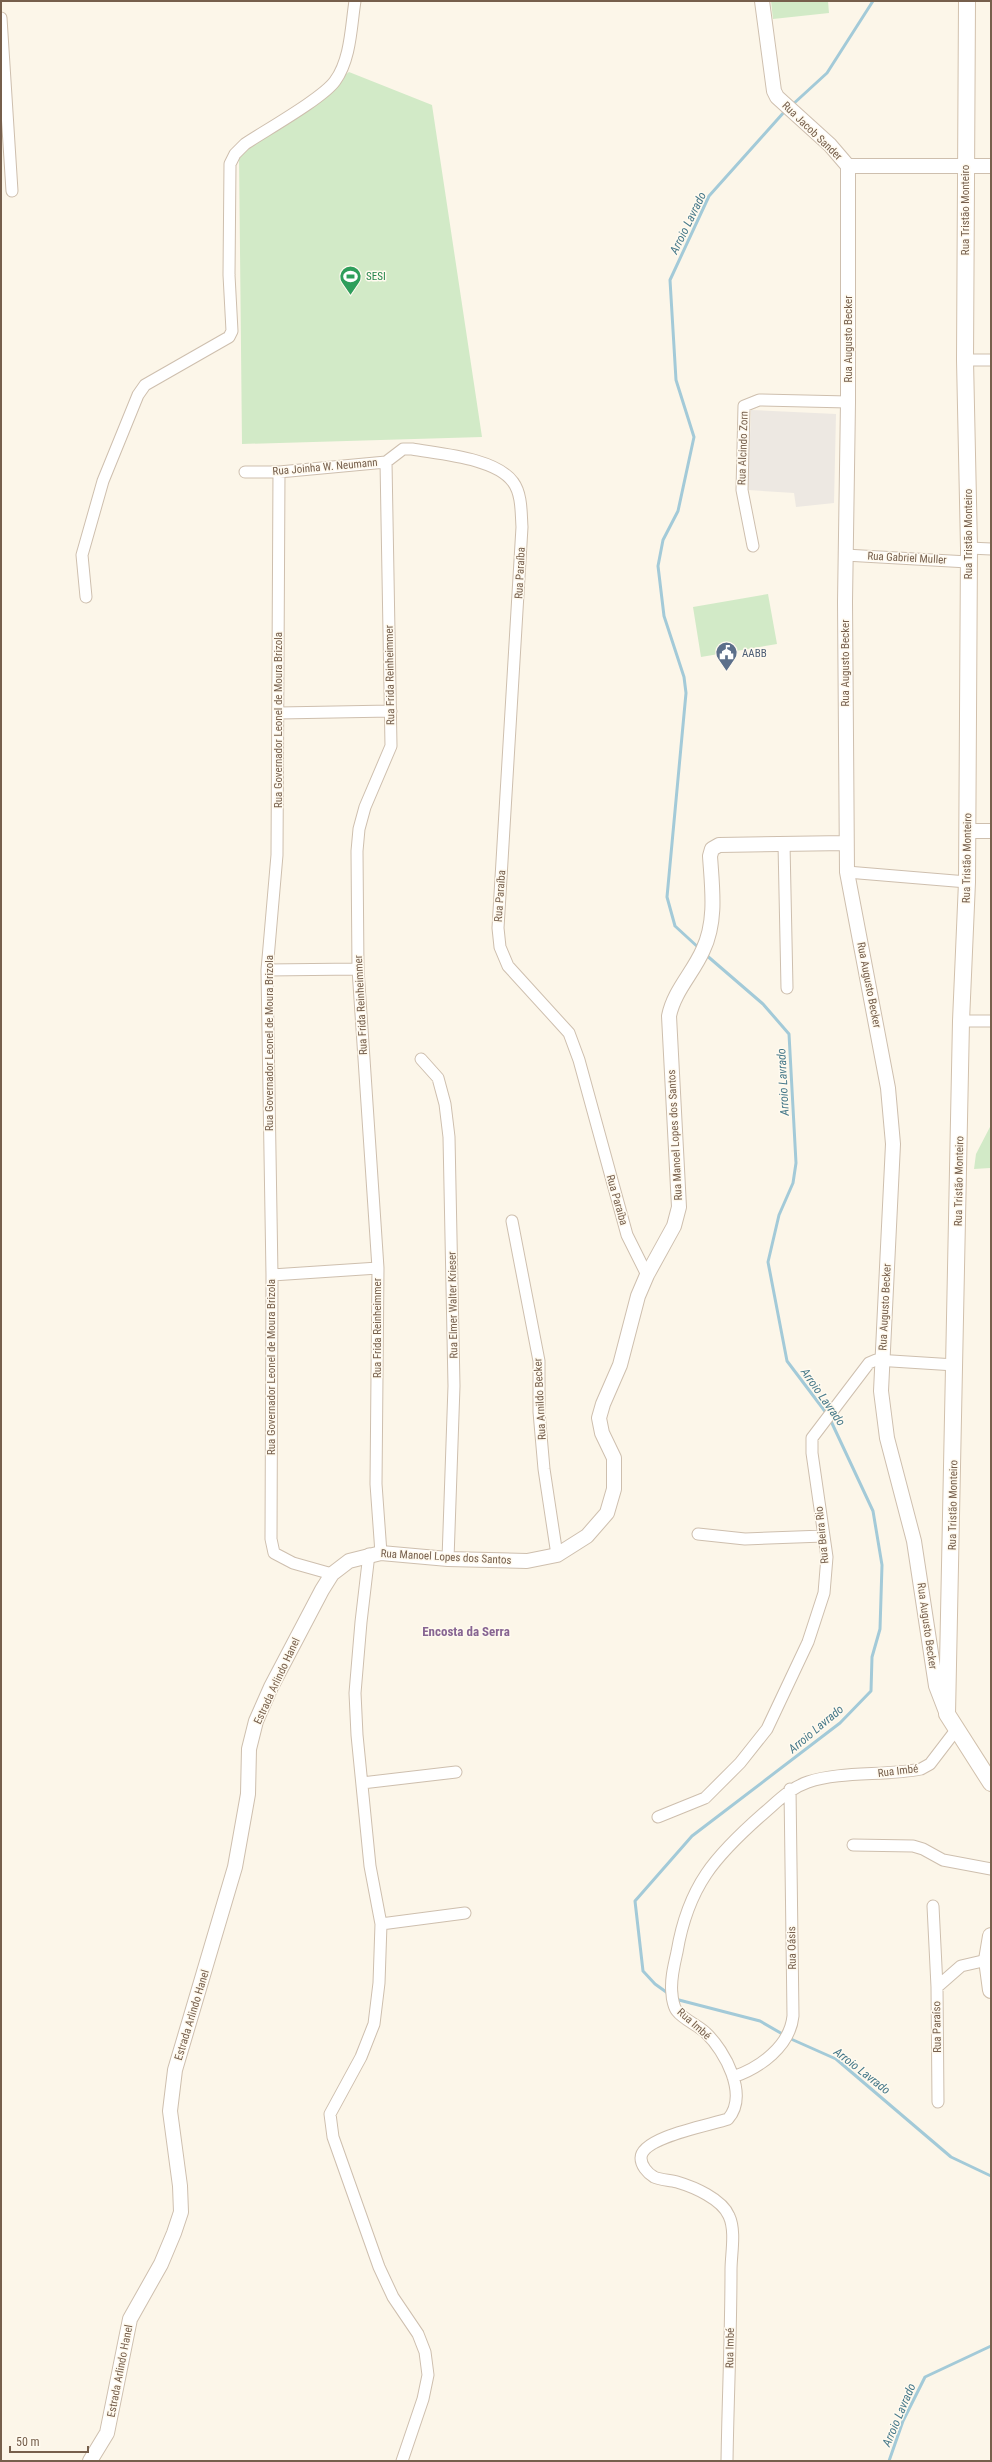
<svg xmlns="http://www.w3.org/2000/svg" width="992" height="2462" viewBox="0 0 992 2462" font-family="'Roboto Condensed',sans-serif">
<style>
.industrial{fill:#ede8e2}
.green{fill:#d2eac7}
.lines{fill:none;stroke-linecap:round;stroke-linejoin:round}
.stream{stroke:#a3cad8;stroke-width:3}
.minor-casing{stroke:#cebfae;stroke-width:13}
.tertiary-casing{stroke:#cebfae;stroke-width:16}
.secondary-casing{stroke:#d1c0ac;stroke-width:18}
.minor{stroke:#fff;stroke-width:11}
.tertiary{stroke:#fff;stroke-width:14}
.secondary{stroke:#fff;stroke-width:16}
.labels{text-anchor:middle;dominant-baseline:central;stroke-width:3;stroke-linejoin:round;paint-order:stroke}
.street-label{font-size:11px;fill:#765f4c;stroke:#fffaef}
.leisure-label{font-size:11px;fill:#27864d;stroke:#fffaef;text-anchor:start}
.service-label{font-size:11px;fill:#4e5e75;stroke:#fffaef;text-anchor:start}
.water-label{font-size:12px;font-style:italic;fill:#467889;stroke:#fffaef}
.quarter-label{font-size:13px;font-weight:bold;fill:#876592;stroke:#fffaef}
</style>
<rect width="100%" height="100%" fill="#fcf6e9"/>
<!-- industrial -->
<path class="industrial" d="M 751,410 L 836,414 L 834,503 L 796,507 L 794,493 L 748,490 Z"/>
<!-- green -->
<path class="green" d="M 771,1 L 828,1 L 829,13 L 773,19 Z
M 349,72 L 432,105 L 482,437 L 242,444 L 239,155 Z
M 768,594 L 777,644 L 701,657 L 693,607 Z
M 991,1125 L 990,1168 L 974,1169 L 976,1154 Z"/>
<g class="lines">
<!-- stream -->
<path class="stream" d="M 791,106 L 827,73 L 873,1
M 700,949 L 675,926 L 667,897 L 686,693 L 684,677 L 664,616 L 658,566 L 663,540 L 678,511 L 694,437 L 676,380 L 670,280 L 709,196 L 785,111
M 705,954 L 763,1004 L 789,1034 L 796,1163 L 793,1183 L 779,1215 L 768,1262 L 787,1361 L 827,1414
M 669,1994 L 655,1984 L 643,1971 L 635,1901 L 692,1836 L 840,1723 L 871,1691 L 872,1657 L 880,1629 L 882,1565 L 873,1511 L 830,1419
M 675,1999 L 760,2021 L 791,2039 L 836,2059 L 951,2157 L 991,2176
M 889,2461 L 903,2421 L 925,2377 L 991,2346"/>
<defs>
<path id="minor" d="M 1,18 L 12,191
M 965,360 L 991,360
M 245,472 L 279,472 L 386,462 L 403,449 L 412,449 C 440,454 496,458 513,482 C 522,494 521,513 522,527 L 498,928 L 500,947 L 508,966 L 569,1033 L 579,1060 L 627,1235 L 647,1275
M 279,472 L 277,855 L 267,970 L 272,1275 L 271,1539 L 274,1553 L 293,1563 L 332,1574
M 753,546 L 742,490 L 744,406 L 759,400 L 848,402
M 969,548 L 991,549
M 845,555 L 968,562
M 86,597 L 82,555 L 103,481 L 138,395 L 145,385 L 229,337 L 232,331 L 229,275 L 230,164 L 235,154 L 245,144 C 266,130 323,98 335,81 C 351,59 351,26 355,1
M 279,713 L 391,711
M 784,844 L 787,988
M 847,872 L 967,882
M 267,970 L 358,969
M 961,1021 L 991,1021
M 421,1059 L 438,1078 L 445,1104 L 449,1137 L 454,1386 L 448,1559
M 512,1221 L 539,1361 L 539,1412 L 544,1469 L 557,1555
M 272,1275 L 378,1268
M 698,1534 L 745,1539 L 824,1536
M 381,1553 L 376,1484 L 378,1268 L 358,969 L 357,851 L 359,829 L 365,807 L 391,746 L 386,462
M 369,1554 L 361,1622 L 355,1693 L 357,1735 L 370,1866 L 381,1924 L 379,1983 L 374,2024 L 361,2057 L 330,2114 L 333,2137 L 379,2267 L 393,2297 L 418,2334 L 425,2352 L 428,2375 L 423,2399 L 402,2461
M 362,1783 L 456,1772
M 658,1817 L 705,1798 L 740,1763 L 767,1729 L 808,1642 L 824,1593 L 827,1557 L 812,1453 L 812,1438 L 869,1363 L 876,1360 L 955,1365
M 853,1845 L 913,1846 L 923,1849 L 943,1860 L 991,1869
M 933,1906 L 937,1987
M 381,1924 L 465,1913
M 733,2077 C 760,2068 790,2046 793,2016 L 790,1789
M 938,2102 L 937,1987 L 961,1966 L 991,1959
M 727,2461 C 728,2397 731,2334 731,2270 C 731,2254 736,2231 729,2216 C 722,2199 694,2187 677,2182 C 670,2180 660,2180 654,2177 C 647,2173 641,2165 641,2158 C 641,2137 711,2125 728,2119 C 749,2095 725,2051 706,2033 C 698,2025 684,2020 677,2011 C 674,2008 672,1998 672,1994 C 670,1981 674,1965 677,1952 C 688,1886 715,1856 764,1813 C 778,1801 790,1788 808,1782 C 840,1771 886,1776 921,1769 L 930,1764 L 956,1730"/>
<path id="tertiary" d="M 762,1 L 774,91 L 777,97 L 830,145 L 848,166
M 848,166 L 848,402 L 845,602 L 847,872 L 888,1088 L 893,1144 L 881,1391 L 887,1438 L 914,1541 L 936,1686 L 946,1712
M 848,166 L 991,166
M 968,831 L 991,831
M 90,2461 L 107,2433 L 130,2319 L 161,2264 L 174,2233 L 181,2212 L 180,2186 L 170,2111 L 175,2070 L 235,1867 L 248,1794 L 249,1749 L 256,1721 L 271,1687 L 322,1590 L 332,1574 L 349,1561 L 381,1553 L 448,1559 L 527,1561 L 557,1555 L 587,1536 L 607,1513 L 614,1489 L 614,1458 L 602,1433 L 599,1418 L 603,1404 L 620,1365 L 638,1296 L 647,1275 L 674,1226 L 679,1207 L 669,1016 C 674,991 693,973 703,950 C 717,921 712,887 710,856 L 712,849 L 719,845 L 846,843"/>
<path id="secondary" d="M 967,1 L 965,360 L 969,548 L 967,882 L 961,1021 L 947,1714 L 991,1783
M 991,1936 L 987,1960 L 991,1990"/>
</defs>
<!-- minor casing -->
<use href="#minor" class="minor-casing"/>
<!-- tertiary casing -->
<use href="#tertiary" class="tertiary-casing"/>
<!-- secondary casing -->
<use href="#secondary" class="secondary-casing"/>
<!-- minor -->
<use href="#minor" class="minor"/>
<!-- tertiary -->
<use href="#tertiary" class="tertiary"/>
<!-- secondary -->
<use href="#secondary" class="secondary"/>
</g>
<!-- icons -->
<defs>
<symbol id="stadium-pin" viewBox="-11 -11 22 30"><path d="M0 17L-7.5 6A9.5 9.5 0 1 1 7.5 6Z" fill="#2e9e5b" stroke="#fffaef"/><path d="M0-5a6.5 5 0 1 0 0 10a6.5 5 0 1 0 0-10ZM-3.5-1.8h7v3.6h-7Z" fill="#fff"/></symbol>
<symbol id="civic-pin" viewBox="-11 -11 22 30"><path d="M0 17L-7.5 6A9.5 9.5 0 1 1 7.5 6Z" fill="#5c6f8a" stroke="#fffaef"/><path d="M-.6-6.5H3V-4.5H.6V-3L4-1V1h2V6H-6V1h2V-1L-.6-3ZM-1.2 2.5V6h2.4V2.5Z" fill="#fff"/></symbol>
</defs>
<g fill-rule="evenodd">
<use href="#stadium-pin" x="338" y="264" width="25" height="34"/>
<use href="#civic-pin" x="714" y="640" width="25" height="34"/>
</g>
<g class="labels">
<!-- street labels -->
<g class="street-label">
<text transform="translate(812 131) rotate(44)">Rua Jacob Sander</text>
<text transform="translate(965 210) rotate(-90)">Rua Tristão Monteiro</text>
<text transform="translate(848 339) rotate(-90)">Rua Augusto Becker</text>
<text transform="translate(743 448) rotate(-88)">Rua Alcindo Zorn</text>
<text transform="translate(325 467) rotate(-5)">Rua Joinha W. Neumann</text>
<text transform="translate(968 534) rotate(-90)">Rua Tristão Monteiro</text>
<text transform="translate(907 558) rotate(3)">Rua Gabriel Muller</text>
<text transform="translate(520 573) rotate(-87)">Rua Paraíba</text>
<text transform="translate(845 663) rotate(-90)">Rua Augusto Becker</text>
<text transform="translate(390 675) rotate(-91)">Rua Frida Reinheimmer</text>
<text transform="translate(278 720) rotate(-90)">Rua Governador Leonel de Moura Brizola</text>
<text transform="translate(967 858) rotate(-89)">Rua Tristão Monteiro</text>
<text transform="translate(500 896) rotate(-86)">Rua Paraíba</text>
<text transform="translate(869 985) rotate(79)">Rua Augusto Becker</text>
<text transform="translate(361 1005) rotate(-93)">Rua Frida Reinheimmer</text>
<text transform="translate(269 1043) rotate(-90)">Rua Governador Leonel de Moura Brizola</text>
<text transform="translate(675 1135) rotate(-93)">Rua Manoel Lopes dos Santos</text>
<text transform="translate(959 1181) rotate(-89)">Rua Tristão Monteiro</text>
<text transform="translate(617 1200) rotate(74)">Rua Paraíba</text>
<text transform="translate(453 1305) rotate(-91)">Rua Elmer Walter Krieser</text>
<text transform="translate(885 1307) rotate(-87)">Rua Augusto Becker</text>
<text transform="translate(377 1328) rotate(-90)">Rua Frida Reinheimmer</text>
<text transform="translate(271 1367) rotate(-90)">Rua Governador Leonel de Moura Brizola</text>
<text transform="translate(540 1399) rotate(-93)">Rua Arnildo Becker</text>
<text transform="translate(953 1505) rotate(-89)">Rua Tristão Monteiro</text>
<text transform="translate(822 1535) rotate(-96)">Rua Beira Rio</text>
<text transform="translate(446 1557) rotate(3)">Rua Manoel Lopes dos Santos</text>
<text transform="translate(927 1626) rotate(82)">Rua Augusto Becker</text>
<text transform="translate(277 1681) rotate(-65)">Estrada Arlindo Hanel</text>
<text transform="translate(898 1771) rotate(-7)">Rua Imbé</text>
<text transform="translate(792 1948) rotate(-91)">Rua Oásis</text>
<text transform="translate(192 2015) rotate(-73)">Estrada Arlindo Hanel</text>
<text transform="translate(694 2024) rotate(42)">Rua Imbé</text>
<text transform="translate(937 2027) rotate(-91)">Rua Paraíso</text>
<text transform="translate(730 2348) rotate(-89)">Rua Imbé</text>
<text transform="translate(120 2371) rotate(-79)">Estrada Arlindo Hanel</text>
</g>
<!-- leisure labels -->
<g class="leisure-label">
<text x="366" y="276">SESI</text>
</g>
<!-- service labels -->
<g class="service-label">
<text x="742" y="653">AABB</text>
</g>
<!-- water labels -->
<g class="water-label">
<text transform="translate(688 223) rotate(-64)">Arroio Lavrado</text>
<text transform="translate(783 1082) rotate(-93)">Arroio Lavrado</text>
<text transform="translate(823 1397) rotate(55)">Arroio Lavrado</text>
<text transform="translate(816 1729) rotate(-40)">Arroio Lavrado</text>
<text transform="translate(862 2071) rotate(38)">Arroio Lavrado</text>
<text transform="translate(899 2415) rotate(-67)">Arroio Lavrado</text>
</g>
<!-- quarter labels -->
<g class="quarter-label">
<text x="466" y="1631">Encosta da Serra</text>
</g>
</g>
<!-- border -->
<rect width="992" height="2462" fill="none" stroke="#765f4c" stroke-width="4"/>
<!-- scale -->
<path d="M10 2446v6h78v-6" fill="none" stroke="#765f4c" stroke-width="2"/>
<text x="16" y="2446" font-size="12" fill="#765f4c" stroke="#fffaef" stroke-width="3" paint-order="stroke">50 m</text>
</svg>
